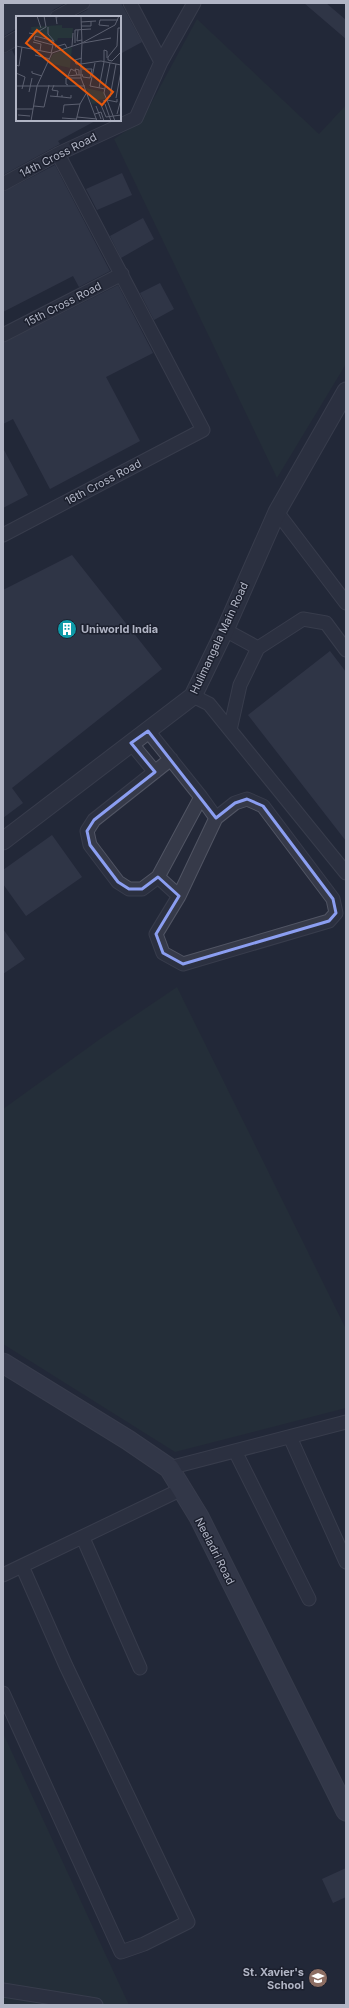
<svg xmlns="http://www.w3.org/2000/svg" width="349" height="2008" viewBox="0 0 349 2008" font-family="Inter,sans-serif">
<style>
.green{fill:#26353a}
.building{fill:#3f4558}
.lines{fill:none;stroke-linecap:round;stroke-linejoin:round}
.minor-casing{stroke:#515564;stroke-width:15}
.tertiary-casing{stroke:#515564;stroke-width:19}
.secondary-casing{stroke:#515564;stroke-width:21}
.minor{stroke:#363a49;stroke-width:13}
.tertiary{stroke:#363a49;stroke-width:17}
.secondary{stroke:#45495c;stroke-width:19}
.marked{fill:none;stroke:#8b9ef1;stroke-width:3;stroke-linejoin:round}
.labels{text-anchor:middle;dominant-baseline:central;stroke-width:3;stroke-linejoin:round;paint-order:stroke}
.street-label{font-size:11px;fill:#b1b5c5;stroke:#1c202e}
.poi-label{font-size:11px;font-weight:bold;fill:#b1b5c5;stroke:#1c202e;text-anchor:start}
.inset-road{fill:none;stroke:#5c6070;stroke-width:1}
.view{fill:#e8590c;fill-opacity:0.15;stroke:#e8590c;stroke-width:2}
.inset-edge{fill:none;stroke:#b1b5c5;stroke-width:2}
</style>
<rect width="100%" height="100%" fill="#232838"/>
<!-- green -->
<path class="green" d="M 197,19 L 319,134 L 346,105 L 346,364 L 277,478 L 114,139 L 142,120 Z
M 177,987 L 346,1329 L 346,1408 L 175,1452 L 3,1344 L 3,1109 L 100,1039 Z
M 3,1733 L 129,2005 L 3,2005 Z"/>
<!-- building -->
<path class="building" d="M 3,3 L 66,3 L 53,10 L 49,17 L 17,17 L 17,28 L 3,37 Z
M 91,3 L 121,3 L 142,42 L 120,54 L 120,17 L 74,17 L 87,10 Z
M 304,3 L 326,3 L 346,20 L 346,39 Z
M 12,50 L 17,60 L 17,120 L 97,120 L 58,141 L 60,144 L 3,175 L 3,54 Z
M 55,165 L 110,271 L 79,287 L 73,276 L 3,312 L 3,192 Z
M 122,173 L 132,195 L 97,210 L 86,189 Z
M 143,218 L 154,239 L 121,258 L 110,236 Z
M 160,283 L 174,309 L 154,320 L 140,293 Z
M 118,285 L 153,353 L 106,377 L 140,441 L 50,489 L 13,419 L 3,424 L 3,343 Z
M 3,448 L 28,495 L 3,508 Z
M 72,555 L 162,669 L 12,788 L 23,803 L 3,818 L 3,590 Z
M 330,651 L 346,672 L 346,841 L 248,715 Z
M 52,835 L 82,877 L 26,916 L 3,884 L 3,870 Z
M 3,929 L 25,959 L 3,974 Z
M 346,1868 L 346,1897 L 333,1903 L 322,1879 Z"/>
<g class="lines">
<defs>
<path id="minor" d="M 130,3 L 161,62
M 57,17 L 83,3
M 3,46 L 17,38
M 3,184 L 58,154 L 136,118 L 161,62 L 194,3
M 3,335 L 122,274
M 277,512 L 346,603
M 3,535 L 203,430 L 58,154
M 225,630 L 258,648 L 303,619 L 326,623 L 346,650
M 193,696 L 209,704 L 346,873
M 230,730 L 240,685 L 258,648
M 148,731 L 201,797 L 158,877 L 142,889 L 129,889 L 118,882 L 90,845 L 87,831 L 94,820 L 171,759
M 131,743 L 155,772
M 158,877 L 179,896 L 156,934 L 163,953 L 183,964 L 329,921 L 336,913 L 333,899 L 263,806 L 247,799 L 235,803 L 216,818 L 201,797
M 179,896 L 216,818
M 290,1437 L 346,1562
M 235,1451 L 309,1599
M 169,1468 L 346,1422
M 83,1538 L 140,1668
M 3,1575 L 182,1489
M 3,1693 L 121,1952 L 144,1944 L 188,1922 L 66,1666 L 22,1566
M 3,1990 L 96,2005"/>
<path id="tertiary" d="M 3,841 L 193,696 L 225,630 L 277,512 L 346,391"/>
<path id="secondary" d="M 3,1363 L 128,1440 L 169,1468 L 199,1517 L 346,1811"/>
</defs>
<!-- minor casing -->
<use href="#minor" class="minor-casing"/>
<!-- tertiary casing -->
<use href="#tertiary" class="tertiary-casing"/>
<!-- secondary casing -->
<use href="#secondary" class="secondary-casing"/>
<!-- minor -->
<use href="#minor" class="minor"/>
<!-- tertiary -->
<use href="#tertiary" class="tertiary"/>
<!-- secondary -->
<use href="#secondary" class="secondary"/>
</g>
<!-- marked area -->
<path d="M0 0H349V2008H0ZM 148,731 L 216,818 L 235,803 L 247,799 L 263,806 L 333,899 L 336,913 L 329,921 L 183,964 L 163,953 L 156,934 L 179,896 L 158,877 L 142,889 L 129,889 L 118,882 L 90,845 L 87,831 L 94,820 L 155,772 L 131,743 Z" fill="#232838" fill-opacity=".55" fill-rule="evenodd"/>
<path class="marked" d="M 148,731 L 216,818 L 235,803 L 247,799 L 263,806 L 333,899 L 336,913 L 329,921 L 183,964 L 163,953 L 156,934 L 179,896 L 158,877 L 142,889 L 129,889 L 118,882 L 90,845 L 87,831 L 94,820 L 155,772 L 131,743 Z"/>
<!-- icons -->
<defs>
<symbol id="building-disc" viewBox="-11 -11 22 22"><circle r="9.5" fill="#0f9aa8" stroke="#1c202e"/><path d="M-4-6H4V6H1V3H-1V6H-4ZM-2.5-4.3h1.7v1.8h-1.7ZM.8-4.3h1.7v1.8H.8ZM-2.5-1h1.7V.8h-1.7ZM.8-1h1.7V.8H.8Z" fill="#fff"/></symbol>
<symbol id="school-disc" viewBox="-11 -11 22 22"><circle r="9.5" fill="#8d6e63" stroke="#1c202e"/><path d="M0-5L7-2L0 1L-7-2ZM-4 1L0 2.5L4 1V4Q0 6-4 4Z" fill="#fff"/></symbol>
</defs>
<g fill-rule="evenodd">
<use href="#building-disc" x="56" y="618" width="22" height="22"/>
<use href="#school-disc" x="307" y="1967" width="22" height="22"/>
</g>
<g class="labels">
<!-- street labels -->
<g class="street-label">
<text transform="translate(58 155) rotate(-27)">14th Cross Road</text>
<text transform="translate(63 304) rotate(-27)">15th Cross Road</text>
<text transform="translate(103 482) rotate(-28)">16th Cross Road</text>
<text transform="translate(219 638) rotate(-65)">Hulimangala Main Road</text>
<text transform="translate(215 1551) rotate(63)">Neeladri Road</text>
</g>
<!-- poi labels -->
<g class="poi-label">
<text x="81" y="629">Uniworld India</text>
<text x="304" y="1972" text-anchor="end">St. Xavier's<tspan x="304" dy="13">School</tspan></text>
</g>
</g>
<!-- overview -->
<g transform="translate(16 16)">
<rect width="105" height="105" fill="#232838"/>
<path d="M 46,9 L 46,12 L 57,12 L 56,22 L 42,22 L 41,25 L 16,19 L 15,11 ZM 56,31 L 54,52 L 32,47 L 37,38 ZM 70,72 L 88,76 L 90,83 L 82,84 L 82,87 L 76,88 Z" fill="#26353a"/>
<path class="inset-road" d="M 21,0 L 25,12M 65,0 L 66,27M 65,6 L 80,5M 41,8 L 40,1 L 46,0M 65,10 L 75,10 L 75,5M 93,10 L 83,9 L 84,4 L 102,4M 32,11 L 32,18 L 38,25 L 35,37M 62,14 L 61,25 L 66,24M 13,17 L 18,18 L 30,11 L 28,0M 19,20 L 18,24 L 37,29M 19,20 L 38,25M 17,26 L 25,28 L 24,35M 59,27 L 59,14 L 75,13M 66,27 L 99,9 L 103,0M 67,27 L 95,22M 0,30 L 36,37 L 66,27 L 65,48 L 85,45 L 105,49M 56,30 L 57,17M 39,31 L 49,28 L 51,32M 19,39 L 34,43M 88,45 L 88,34 L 91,35 L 91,42M 96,45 L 92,44 L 92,41 L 101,30 L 102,12 L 105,12M 96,45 L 105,36M 79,47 L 74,70 L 89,73M 94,47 L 88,77 L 91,84 L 101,86 L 101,83M 65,48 L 65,62 L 81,105M 65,48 L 60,48 L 59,44 L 66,42M 0,49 L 3,50 L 6,31M 66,53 L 76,53 L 74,62 L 67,61 L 66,58M 16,55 L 16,57 L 26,60M 59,55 L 55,53 L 52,60 L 61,59M 0,57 L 9,61 L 6,73M 63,59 L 63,54 L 59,53 L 61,59 L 65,59M 38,69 L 36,74 L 42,75 L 41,81M 52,69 L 50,68 L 50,62 L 65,62M 0,70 L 69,70M 83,72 L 88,46M 13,76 L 16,62M 34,80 L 46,81 L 46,79M 46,81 L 55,82 L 55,79M 94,81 L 100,48M 100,82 L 105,55M 87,85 L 91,84 L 99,105M 89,88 L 95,105M 85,89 L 90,101 L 105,99M 18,90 L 28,91 L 33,69M 80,90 L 85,103M 0,93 L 17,93M 47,97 L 48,89 L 64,88M 79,98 L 85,96 L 88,105M 101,98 L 105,83M 2,99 L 14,100M 61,101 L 81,103M 46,102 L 60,103M 15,105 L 21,70 L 36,37M 60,105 L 64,88 L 71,76"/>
<path class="view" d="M 21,14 L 97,76 L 86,89 L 10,27 Z"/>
<rect width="105" height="105" class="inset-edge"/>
</g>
<!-- border -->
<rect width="349" height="2008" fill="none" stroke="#b1b5c5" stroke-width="8"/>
</svg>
